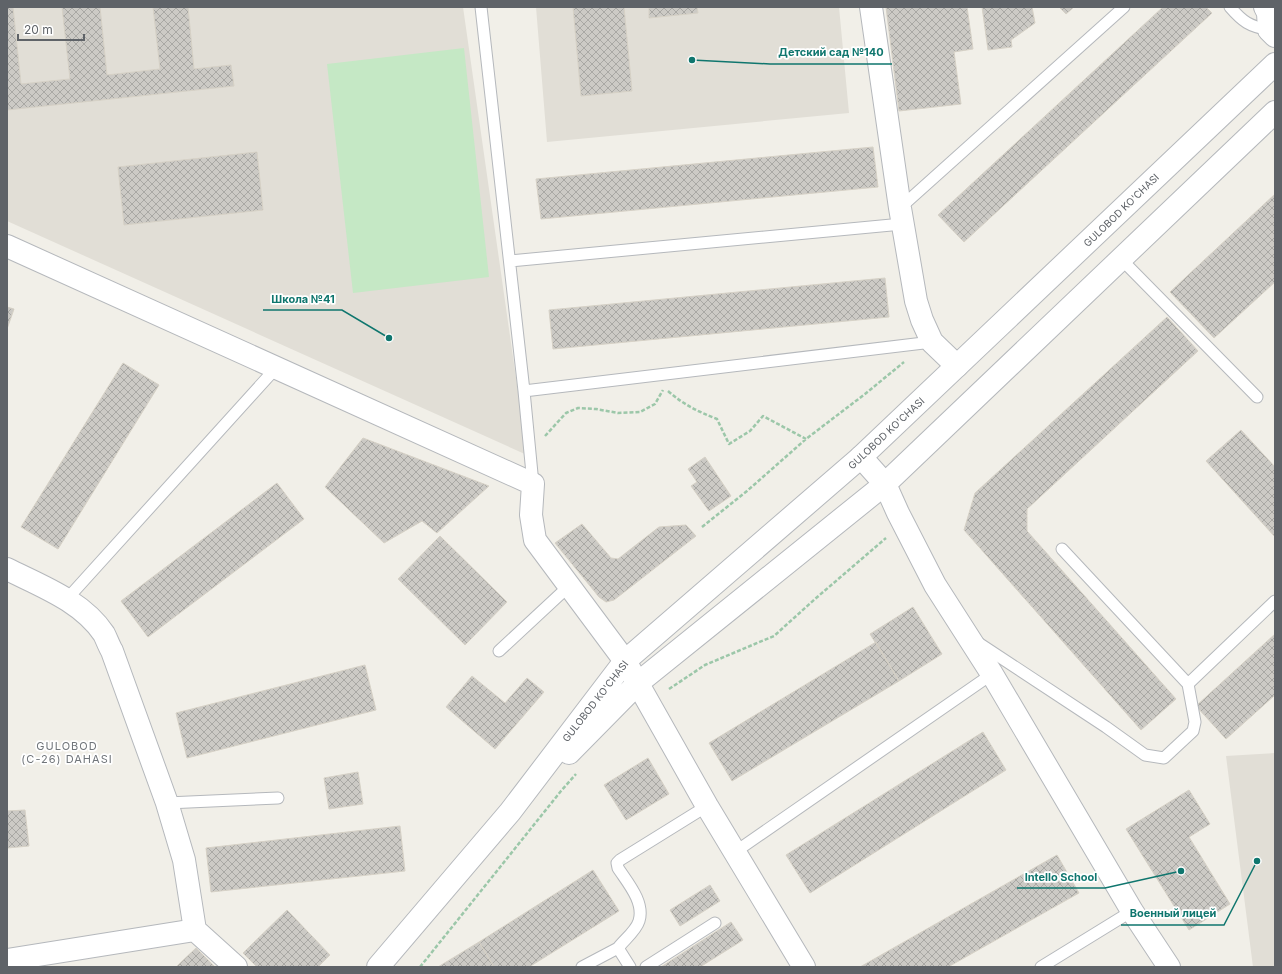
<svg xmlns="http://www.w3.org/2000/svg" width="1282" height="974" viewBox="0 0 1282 974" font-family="Inter,sans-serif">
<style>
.education{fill:#e1ded6}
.green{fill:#c5e8c5}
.building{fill:url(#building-cross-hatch);stroke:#d6d1c6}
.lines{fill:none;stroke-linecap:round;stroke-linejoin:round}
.service-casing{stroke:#b5b8bc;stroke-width:13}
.minor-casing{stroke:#b5b8bc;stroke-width:24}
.tertiary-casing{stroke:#b5b8bc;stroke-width:24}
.path{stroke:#9cc7a9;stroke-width:2.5;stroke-dasharray:4 2;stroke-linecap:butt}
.service{stroke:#fff;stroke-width:11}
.minor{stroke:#fff;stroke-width:22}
.tertiary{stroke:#fff;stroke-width:22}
.labels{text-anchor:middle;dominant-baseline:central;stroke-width:3.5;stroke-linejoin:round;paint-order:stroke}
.street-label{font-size:10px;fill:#5f6368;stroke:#fff}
.neighbourhood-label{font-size:11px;letter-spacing:1px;fill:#70757a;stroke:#fff}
.leader{fill:none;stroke:#0f766e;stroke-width:1.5}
.callout-dot{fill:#0f766e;stroke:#fff;stroke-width:1.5}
.callout-label{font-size:11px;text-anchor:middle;font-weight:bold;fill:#0f766e;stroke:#fff;stroke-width:3.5;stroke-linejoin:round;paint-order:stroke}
</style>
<defs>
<pattern id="building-cross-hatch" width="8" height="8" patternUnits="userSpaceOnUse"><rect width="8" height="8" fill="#cccac5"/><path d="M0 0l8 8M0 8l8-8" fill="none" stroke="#a9a8a4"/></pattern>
</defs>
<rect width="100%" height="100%" fill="#f1efe8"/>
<!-- education -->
<path class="education" d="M 7,7 L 463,7 L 527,455 L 7,221 Z
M 536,7 L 839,7 L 849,113 L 547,142 Z
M 1275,753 L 1275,967 L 1253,967 L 1226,756 Z"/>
<!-- green -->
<path class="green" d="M 464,48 L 489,277 L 353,293 L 327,64 Z"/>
<!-- building -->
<path class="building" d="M 7,7 L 13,7 L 21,84 L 70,79 L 62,7 L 100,7 L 107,75 L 160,69 L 153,7 L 188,7 L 194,69 L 231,65 L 234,86 L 7,110 Z
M 573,7 L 624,7 L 632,91 L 581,96 Z
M 649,7 L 697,7 L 698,13 L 649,18 Z
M 886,7 L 967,7 L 973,49 L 954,52 L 961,104 L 899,111 Z
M 982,7 L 1032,7 L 1035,23 L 1011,40 L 1012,47 L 988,50 Z
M 1059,7 L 1074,7 L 1066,14 Z
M 1163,7 L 1206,7 L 1212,13 L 964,242 L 938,215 Z
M 873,147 L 878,187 L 541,219 L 536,179 Z
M 257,152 L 263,210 L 124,225 L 118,167 Z
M 1275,194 L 1275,282 L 1214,338 L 1170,292 Z
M 885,278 L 889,317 L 553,349 L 549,310 Z
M 7,307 L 14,309 L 7,329 Z
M 1167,317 L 1198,351 L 1027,509 L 1027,531 L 1176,699 L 1141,730 L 964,530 L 975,493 Z
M 123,363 L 159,385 L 58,549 L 21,527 Z
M 1241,430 L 1275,467 L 1275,537 L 1206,461 Z
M 363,438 L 489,486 L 437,533 L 422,521 L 384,543 L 325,487 Z
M 705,457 L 731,496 L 709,511 L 691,486 L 697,482 L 688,469 Z
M 277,483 L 304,519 L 148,637 L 121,601 Z
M 582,524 L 611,558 L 618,559 L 659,527 L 686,525 L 696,536 L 614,600 L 606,602 L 599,597 L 555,543 Z
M 440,536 L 507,602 L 465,645 L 398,579 Z
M 913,607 L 942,654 L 899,681 L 870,634 Z
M 1275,634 L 1275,695 L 1226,739 L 1196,706 Z
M 876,642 L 899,681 L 732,781 L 709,743 Z
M 365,665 L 376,710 L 187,758 L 176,713 Z
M 472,676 L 505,703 L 527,678 L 544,692 L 495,749 L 446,707 Z
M 983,732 L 1006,770 L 810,893 L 786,855 Z
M 648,758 L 669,794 L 626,820 L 604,785 Z
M 358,772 L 363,804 L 329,809 L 324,778 Z
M 1189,790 L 1210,824 L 1189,837 L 1230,904 L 1189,930 L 1126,829 Z
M 25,810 L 29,846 L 7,848 L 7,811 Z
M 400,826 L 405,871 L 211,892 L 206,848 Z
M 1057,855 L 1079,893 L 948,967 L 860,967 Z
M 593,870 L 619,911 L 529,967 L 494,967 L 479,942 Z
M 710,885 L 720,901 L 680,926 L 670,910 Z
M 287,910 L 330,955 L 318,967 L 257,967 L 243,953 Z
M 731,922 L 743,940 L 700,967 L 661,967 Z
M 479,942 L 494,967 L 438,967 Z
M 196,948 L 215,967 L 177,967 L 177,966 Z"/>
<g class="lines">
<defs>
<path id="service" d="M 481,7 L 524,391 L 533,484
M 1230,7 C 1243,22 1249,26 1269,30
M 900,208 L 1124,7
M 1121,259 L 1257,397
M 510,261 L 902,224
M 524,391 L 932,342
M 67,599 L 276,368
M 977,642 L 1106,727 L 1145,755 L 1164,758 L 1193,731 L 1195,722 L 1188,684 L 1062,549
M 499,651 L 569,586
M 1188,684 L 1275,601
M 167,803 L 278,798
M 735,852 L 992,674
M 582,967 L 618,948
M 630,967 L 618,948 C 624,940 636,931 639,921 C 645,902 627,882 618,868 L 617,863 L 620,860 L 707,806
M 646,967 L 715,923
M 1041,967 L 1132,911"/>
<path id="minor" d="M 871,7 L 900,208 L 916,301 L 922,320 L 932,342 L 957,366
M 1265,7 L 1268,13 L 1269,30 L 1275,36
M 7,246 L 533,484 L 531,515 L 535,540 L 625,661 L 707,806 L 804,967
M 861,457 L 885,484 L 898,513 L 935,585 L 992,674 L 1132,911 L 1169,967
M 7,569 C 41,586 82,601 104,634 C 107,640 109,646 112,651 L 167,803 L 184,860 L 195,930 L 236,967
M 7,960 L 195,930"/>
<path id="tertiary" d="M 569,753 L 638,683 L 885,484 L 1275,112
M 378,967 L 510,812 L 625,661 L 861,457 L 1275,64"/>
</defs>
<!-- service casing -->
<use href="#service" class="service-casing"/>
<!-- minor casing -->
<use href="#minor" class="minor-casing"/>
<!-- tertiary casing -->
<use href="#tertiary" class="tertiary-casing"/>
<!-- path -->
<path class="path" d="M 668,391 C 684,405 697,411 717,419 L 729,444 L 750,431 L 763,416 L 806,439
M 545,436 L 566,413 L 578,408 L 596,409 L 618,413 L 640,412 L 655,404 L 663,390
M 702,527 L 747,491 L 806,439 L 865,394 L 904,362
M 669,689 L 705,665 L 750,646 L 774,636 L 815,599 L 886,538
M 420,967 L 561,791 L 576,774"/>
<!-- service -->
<use href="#service" class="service"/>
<!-- minor -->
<use href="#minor" class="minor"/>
<!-- tertiary -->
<use href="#tertiary" class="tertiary"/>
</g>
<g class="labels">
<!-- street labels -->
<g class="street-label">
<text transform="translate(1121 210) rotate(-44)">GULOBOD KO'CHASI</text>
<text transform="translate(886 433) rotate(-43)">GULOBOD KO'CHASI</text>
<text transform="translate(595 701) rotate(-52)">GULOBOD KO'CHASI</text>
</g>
<!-- neighbourhood labels -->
<g class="neighbourhood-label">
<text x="67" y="746">GULOBOD<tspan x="67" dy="13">(C-26) DAHASI</tspan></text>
</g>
</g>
<!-- callouts -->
<path class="leader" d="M692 60L770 64H892M389 338L342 310H263M1181 871L1105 888H1017M1257 861L1224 925H1121"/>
<g class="callout-dot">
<circle cx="692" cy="60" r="4"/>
<circle cx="389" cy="338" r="4"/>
<circle cx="1181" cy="871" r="4"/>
<circle cx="1257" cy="861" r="4"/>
</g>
<g class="callout-label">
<text x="831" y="56">Детский сад №140</text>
<text x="303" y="303">Школа №41</text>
<text x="1061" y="881">Intello School</text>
<text x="1173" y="917">Военный лицей</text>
</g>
<!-- border -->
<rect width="1282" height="974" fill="none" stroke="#5f6368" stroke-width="16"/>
<!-- scale -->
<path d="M18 34v6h66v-6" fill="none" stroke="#5f6368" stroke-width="2"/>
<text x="24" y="34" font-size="12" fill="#5f6368" stroke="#ffffff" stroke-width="3" paint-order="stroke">20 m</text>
</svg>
